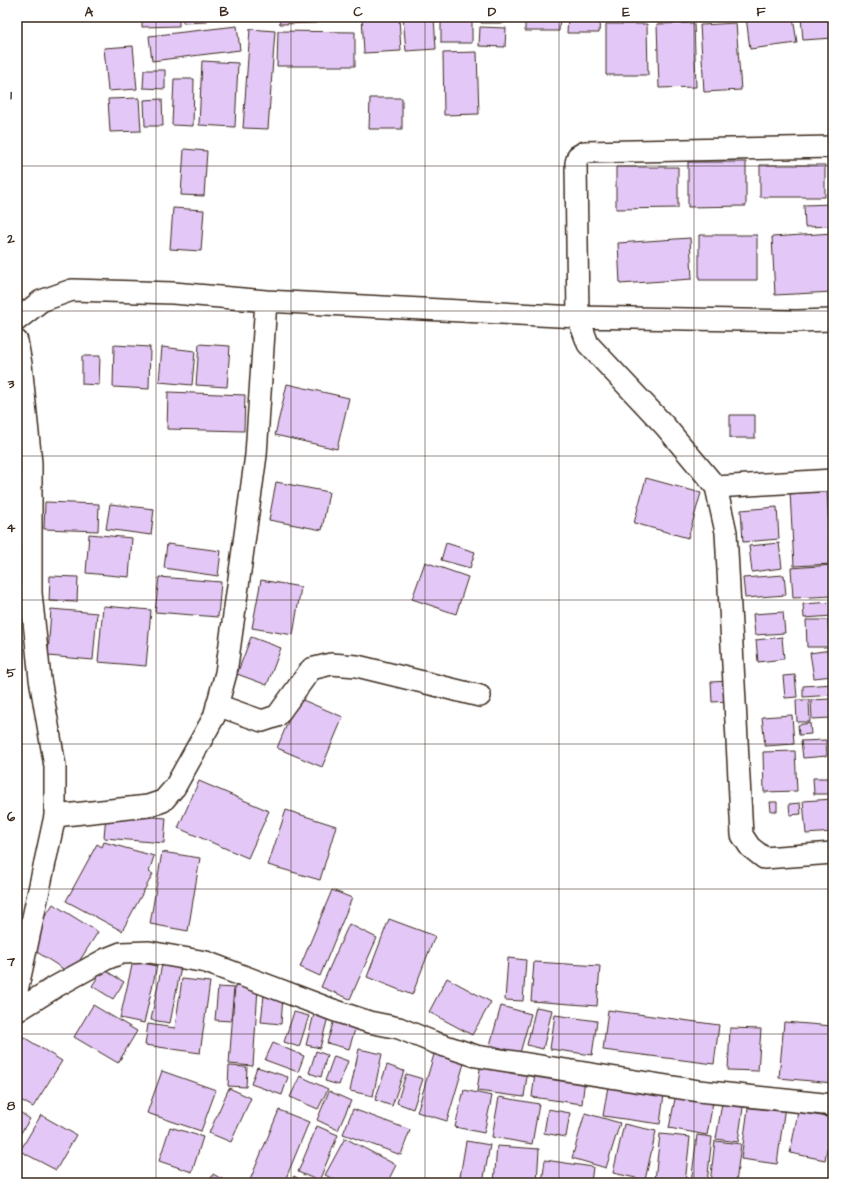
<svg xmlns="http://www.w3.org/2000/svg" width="850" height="1200" viewBox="0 0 850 1200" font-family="'Architects Daughter',sans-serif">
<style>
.building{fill:#e3c7f6;stroke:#3b2a1e}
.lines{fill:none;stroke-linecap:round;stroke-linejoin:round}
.minor-casing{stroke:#3b2a1e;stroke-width:24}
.minor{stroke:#fff;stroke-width:21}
.grid{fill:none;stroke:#3b2a1e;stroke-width:1;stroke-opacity:0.55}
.neatline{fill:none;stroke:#3b2a1e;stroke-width:1.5}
.grid-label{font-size:13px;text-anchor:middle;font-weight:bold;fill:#3b2a1e}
</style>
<rect width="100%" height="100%" fill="#fff"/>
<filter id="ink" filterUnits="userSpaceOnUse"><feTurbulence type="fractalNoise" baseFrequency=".025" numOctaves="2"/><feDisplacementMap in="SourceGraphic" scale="8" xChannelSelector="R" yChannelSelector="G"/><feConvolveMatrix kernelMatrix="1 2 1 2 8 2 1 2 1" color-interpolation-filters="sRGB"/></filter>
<g filter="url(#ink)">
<!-- building -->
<path class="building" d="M 142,17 L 179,17 L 179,26 L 142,27 Z
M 183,17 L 206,17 L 207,22 L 183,23 Z
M 279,17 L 317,17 L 317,23 L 280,24 Z
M 362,17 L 399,17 L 401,51 L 364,53 Z
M 403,17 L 434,17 L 436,49 L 406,51 Z
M 441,17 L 472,17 L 472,43 L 441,43 Z
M 481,17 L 504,17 L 504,23 L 481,23 Z
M 525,17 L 560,17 L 559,31 L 525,31 Z
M 568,17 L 600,17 L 599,33 L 567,33 Z
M 746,17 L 793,17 L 797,43 L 750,49 Z
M 801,17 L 833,17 L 833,38 L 803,40 Z
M 694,23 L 696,87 L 659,88 L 657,24 Z
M 736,23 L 741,90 L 704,92 L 700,25 Z
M 606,24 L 647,24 L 648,75 L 606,75 Z
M 237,26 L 240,50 L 152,61 L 149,36 Z
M 480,27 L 506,28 L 505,47 L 479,46 Z
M 250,29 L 275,31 L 268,129 L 243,128 Z
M 278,31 L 355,32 L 355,66 L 277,66 Z
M 133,46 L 137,89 L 108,91 L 104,48 Z
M 477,52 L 479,114 L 444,115 L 443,53 Z
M 202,61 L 238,63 L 235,127 L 199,125 Z
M 144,70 L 165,70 L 165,89 L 143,88 Z
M 174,79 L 194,79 L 193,126 L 172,125 Z
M 139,98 L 141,131 L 110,132 L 108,99 Z
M 370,98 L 402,98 L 402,129 L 369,129 Z
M 162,99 L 163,126 L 145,126 L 144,100 Z
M 184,149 L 207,151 L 204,196 L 181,195 Z
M 688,162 L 746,162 L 746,206 L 688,207 Z
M 760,165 L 825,165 L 825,197 L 760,197 Z
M 616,167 L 678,167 L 678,208 L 616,209 Z
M 833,204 L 833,226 L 805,227 L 804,205 Z
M 173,208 L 204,210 L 201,251 L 170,249 Z
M 833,233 L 833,292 L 775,295 L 772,237 Z
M 699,235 L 757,235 L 757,280 L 699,280 Z
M 690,238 L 692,279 L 620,284 L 618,243 Z
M 199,344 L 230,346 L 227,387 L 196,385 Z
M 114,345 L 150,347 L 149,389 L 113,387 Z
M 162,347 L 195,351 L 192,385 L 159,382 Z
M 82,356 L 100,356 L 99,385 L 82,384 Z
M 287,384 L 349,398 L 337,449 L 275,435 Z
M 168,392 L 245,395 L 244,431 L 167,429 Z
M 730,415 L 755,415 L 755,438 L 730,438 Z
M 646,478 L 701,493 L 688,538 L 634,523 Z
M 276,482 L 329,492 L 322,530 L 269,520 Z
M 827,490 L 831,564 L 794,566 L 790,492 Z
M 45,502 L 99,504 L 98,531 L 44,529 Z
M 110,504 L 154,509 L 151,535 L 106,529 Z
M 777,507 L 779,539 L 743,542 L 741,510 Z
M 89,534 L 132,538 L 129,577 L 86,573 Z
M 446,543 L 475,552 L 470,568 L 441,560 Z
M 779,543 L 782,568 L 752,572 L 749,546 Z
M 167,544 L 221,551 L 218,576 L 164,568 Z
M 425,562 L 468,577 L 456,614 L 412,599 Z
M 833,565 L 833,596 L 793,598 L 791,568 Z
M 784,575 L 786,595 L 745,598 L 743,578 Z
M 50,576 L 78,577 L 77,602 L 49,601 Z
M 159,577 L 221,582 L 218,617 L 155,612 Z
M 261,580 L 301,587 L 293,635 L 252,628 Z
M 833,602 L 833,616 L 804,618 L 803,604 Z
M 103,606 L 151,610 L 146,666 L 98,662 Z
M 51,609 L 97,613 L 93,660 L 48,656 Z
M 783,612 L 785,633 L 755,635 L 753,614 Z
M 806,620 L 828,620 L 829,647 L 807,647 Z
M 251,637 L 281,648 L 267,685 L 237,674 Z
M 782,637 L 784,659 L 758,662 L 756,640 Z
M 831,650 L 833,676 L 814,678 L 810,653 Z
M 795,675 L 797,697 L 785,698 L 783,676 Z
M 729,681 L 731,701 L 712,702 L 711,682 Z
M 833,684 L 833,695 L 803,697 L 803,686 Z
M 298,698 L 343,717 L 322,767 L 277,748 Z
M 830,699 L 831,718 L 812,719 L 811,700 Z
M 796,700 L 809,700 L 810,722 L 797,722 Z
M 792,715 L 794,744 L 765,746 L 762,717 Z
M 810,723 L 811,734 L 799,735 L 798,725 Z
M 826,740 L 827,756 L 803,758 L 801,741 Z
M 795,751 L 797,791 L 764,792 L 763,752 Z
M 813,778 L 833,778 L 833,794 L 814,794 Z
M 199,781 L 269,811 L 248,858 L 178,828 Z
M 833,799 L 833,832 L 806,834 L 803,801 Z
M 770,802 L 777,802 L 777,811 L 771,811 Z
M 800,803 L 801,814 L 790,815 L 789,804 Z
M 286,810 L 336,826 L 320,880 L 268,865 Z
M 106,813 L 166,818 L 164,843 L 104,838 Z
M 104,842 L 154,856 L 149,872 L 153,874 L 122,931 L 66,901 L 97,844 L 102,847 Z
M 162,852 L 200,858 L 188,931 L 150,924 Z
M 332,890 L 352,898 L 320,976 L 300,967 Z
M 53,904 L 98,932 L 71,974 L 26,945 Z
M 389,919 L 435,936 L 412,995 L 367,977 Z
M 349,924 L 377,938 L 350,999 L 321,987 Z
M 508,958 L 526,960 L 523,1001 L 505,1000 Z
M 163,959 L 182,962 L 170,1023 L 151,1020 Z
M 133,961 L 157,966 L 144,1023 L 120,1018 Z
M 534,962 L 600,966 L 597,1006 L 531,1001 Z
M 103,969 L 124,982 L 113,999 L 92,986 Z
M 447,978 L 491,1002 L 472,1035 L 429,1012 Z
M 182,979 L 210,982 L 200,1053 L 145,1045 L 148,1024 L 175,1028 Z
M 235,986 L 258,988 L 253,1066 L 229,1064 Z
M 218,987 L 234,988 L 231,1021 L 215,1020 Z
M 264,995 L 283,996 L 281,1024 L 261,1022 Z
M 93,1005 L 137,1031 L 118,1063 L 74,1037 Z
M 501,1006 L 531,1014 L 520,1053 L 490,1045 Z
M 536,1007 L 552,1010 L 543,1049 L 527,1045 Z
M 608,1010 L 719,1025 L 714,1064 L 603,1050 Z
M 294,1012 L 309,1016 L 299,1047 L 284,1042 Z
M 314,1014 L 328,1017 L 320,1048 L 306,1045 Z
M 555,1015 L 597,1021 L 592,1055 L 550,1049 Z
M 334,1020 L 356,1026 L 349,1049 L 327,1043 Z
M 784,1022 L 833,1026 L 833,1083 L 779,1078 Z
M 730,1028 L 761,1029 L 758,1071 L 728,1070 Z
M 17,1033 L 62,1061 L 33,1107 L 17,1098 Z
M 273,1043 L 304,1056 L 298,1072 L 265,1060 Z
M 359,1049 L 382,1054 L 373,1096 L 350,1091 Z
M 316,1051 L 327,1055 L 321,1077 L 309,1073 Z
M 435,1051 L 465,1060 L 447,1121 L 417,1112 Z
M 334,1056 L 348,1061 L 339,1085 L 325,1081 Z
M 481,1062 L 528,1069 L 524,1097 L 477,1091 Z
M 387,1065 L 404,1071 L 392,1106 L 375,1100 Z
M 229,1066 L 247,1067 L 246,1087 L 228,1086 Z
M 257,1067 L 288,1077 L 282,1095 L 251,1084 Z
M 162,1071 L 216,1090 L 201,1131 L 147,1113 Z
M 535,1072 L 585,1078 L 582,1104 L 532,1097 Z
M 406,1074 L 423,1079 L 413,1109 L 397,1103 Z
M 300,1076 L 328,1089 L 318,1109 L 290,1097 Z
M 608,1086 L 664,1094 L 660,1124 L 603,1116 Z
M 229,1088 L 251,1098 L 231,1142 L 209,1133 Z
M 464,1090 L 492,1096 L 484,1133 L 455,1127 Z
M 329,1091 L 351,1101 L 338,1130 L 317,1120 Z
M 676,1094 L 713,1102 L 707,1135 L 669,1128 Z
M 499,1097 L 539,1104 L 532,1144 L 492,1137 Z
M 723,1097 L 744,1101 L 738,1142 L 716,1139 Z
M 749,1101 L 785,1106 L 777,1164 L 741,1159 Z
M 353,1109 L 410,1130 L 401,1155 L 343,1134 Z
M 548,1109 L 570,1113 L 566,1137 L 544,1133 Z
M 17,1110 L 30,1119 L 17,1139 Z
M 279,1110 L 309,1122 L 284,1183 L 256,1183 L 250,1180 Z
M 798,1112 L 833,1118 L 825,1160 L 790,1153 Z
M 585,1113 L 620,1123 L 606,1168 L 572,1158 Z
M 41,1115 L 76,1135 L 56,1170 L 20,1151 Z
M 624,1124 L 656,1131 L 645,1180 L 613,1173 Z
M 317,1126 L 338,1135 L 319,1181 L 298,1172 Z
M 170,1127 L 203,1137 L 192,1172 L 159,1161 Z
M 660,1134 L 690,1137 L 685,1183 L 655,1180 Z
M 697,1135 L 712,1137 L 707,1183 L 691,1183 Z
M 345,1138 L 396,1165 L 387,1183 L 341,1183 L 325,1175 Z
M 466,1141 L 490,1145 L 483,1183 L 459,1183 Z
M 715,1141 L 741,1144 L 736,1183 L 710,1183 Z
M 497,1146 L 539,1149 L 537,1183 L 494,1183 Z
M 545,1160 L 593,1167 L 591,1183 L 542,1183 Z
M 213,1174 L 229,1183 L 209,1183 Z
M 294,1176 L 306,1183 L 290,1183 Z
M 610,1179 L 630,1182 L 630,1183 L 609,1183 Z"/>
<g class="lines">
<defs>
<path id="minor" d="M 833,147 L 585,152 L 578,156 L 576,163 L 578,317 L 588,344 L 665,426 L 716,487 L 726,532 L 742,835 L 750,847 L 764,858 L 833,853
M 17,320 L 41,301 L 72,290 L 173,293 L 266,301 L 578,317 L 796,321 L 833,320
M 17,341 L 21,364 L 31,463 L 31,593 L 40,679 L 55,766 L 55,816 L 17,991
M 716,487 L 833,480
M 217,705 L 262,721 L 277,716 L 311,669 L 331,664 L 357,666 L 480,696
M 55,816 L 148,806 L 163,801 L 175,787 L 214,717 L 226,673 L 256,455 L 266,301
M 17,1011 L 55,987 L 106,959 L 121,953 L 149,952 L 206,962 L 333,1010 L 369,1022 L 399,1028 L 433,1042 L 476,1056 L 699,1091 L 833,1105"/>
</defs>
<!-- minor casing -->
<use href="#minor" class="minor-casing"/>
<!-- minor -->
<use href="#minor" class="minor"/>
</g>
</g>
<!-- grid -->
<path class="grid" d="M 156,17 L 156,1183M 291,17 L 291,1183M 425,17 L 425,1183M 559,17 L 559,1183M 694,17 L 694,1183M 17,166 L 833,166M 17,311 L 833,311M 17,456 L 833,456M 17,600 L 833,600M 17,744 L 833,744M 17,889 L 833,889M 17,1034 L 833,1034"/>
<!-- margin -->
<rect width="850" height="1200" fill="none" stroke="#fff" stroke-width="44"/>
<rect x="22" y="22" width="806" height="1156" class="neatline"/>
<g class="grid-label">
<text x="89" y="16">A</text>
<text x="224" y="16">B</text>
<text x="358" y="16">C</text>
<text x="492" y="16">D</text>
<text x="626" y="16">E</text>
<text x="761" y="16">F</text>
<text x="11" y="99">1</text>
<text x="11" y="243">2</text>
<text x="11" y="388">3</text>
<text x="11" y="532">4</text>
<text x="11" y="677">5</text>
<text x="11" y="821">6</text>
<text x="11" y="966">7</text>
<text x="11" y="1110">8</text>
</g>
</svg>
